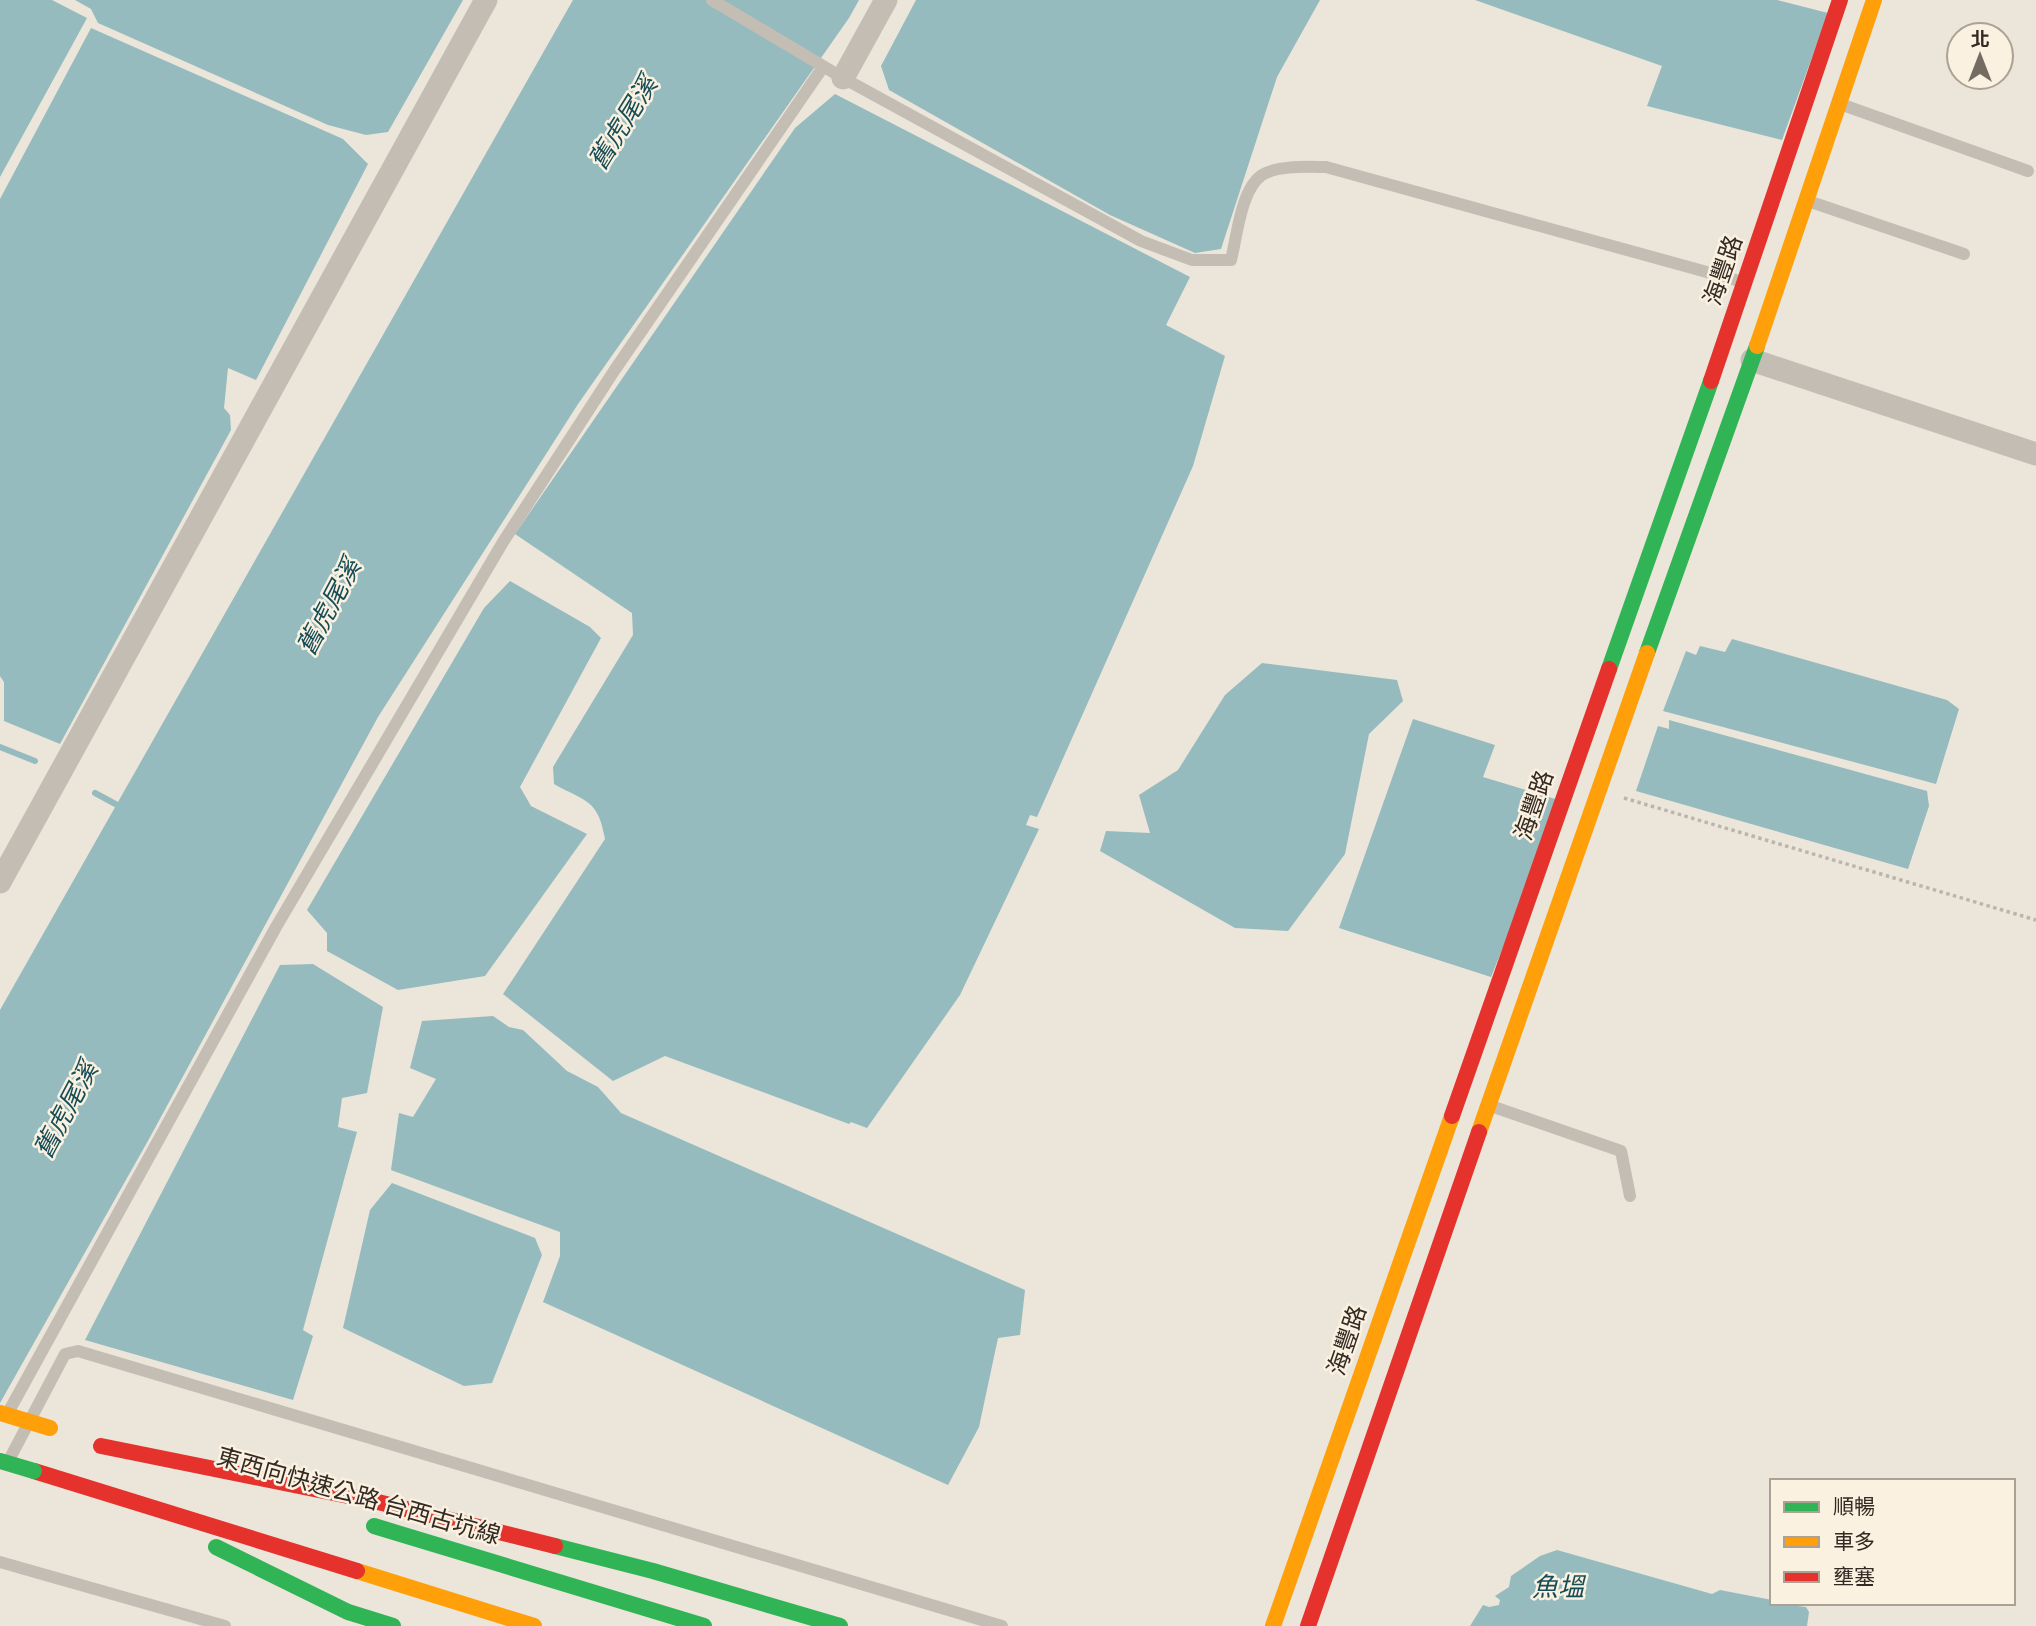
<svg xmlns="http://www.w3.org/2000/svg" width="2036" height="1626" viewBox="0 0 2036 1626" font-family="Overpass,'Noto Sans TC',sans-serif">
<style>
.water{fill:#95bbbe}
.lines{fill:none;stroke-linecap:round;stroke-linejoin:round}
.stream{stroke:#95bbbe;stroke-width:6}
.path{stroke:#bcb5ad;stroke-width:3.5;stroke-dasharray:3.5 3.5;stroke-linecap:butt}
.lane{stroke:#c4bdb4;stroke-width:12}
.street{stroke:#c4bdb4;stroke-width:23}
.fast{stroke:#30b455;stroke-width:16}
.slow{stroke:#ff9f0a;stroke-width:16}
.jam{stroke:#e5322d;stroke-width:16}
.fast-bridge{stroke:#30b455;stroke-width:16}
.slow-bridge{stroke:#ff9f0a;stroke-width:16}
.labels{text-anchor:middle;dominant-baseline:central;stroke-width:5;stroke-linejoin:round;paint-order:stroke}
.street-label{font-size:24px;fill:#342a23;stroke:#faf1e0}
.water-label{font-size:26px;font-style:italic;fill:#164d58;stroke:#faf1e0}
</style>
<rect width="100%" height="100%" fill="#ebe5da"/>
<!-- water -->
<path class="water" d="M 0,0 L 52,0 L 87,18 L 0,177 Z
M 75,0 L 463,0 L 388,132 L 366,135 L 328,125 L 98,23 L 91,9 Z
M 573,0 L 859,0 L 849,18 L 578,404 L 378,717 L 149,1139 L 0,1403 L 0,1010 Z
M 916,0 L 1320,0 L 1277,77 L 1221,249 L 1195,253 L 1110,215 L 889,90 L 881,66 Z
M 1475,0 L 1777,0 L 1828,13 L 1782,140 L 1647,106 L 1662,66 Z
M 91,28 L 343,139 L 368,164 L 256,380 L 228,368 L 224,408 L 230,415 L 231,430 L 60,744 L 4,721 L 4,682 L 0,676 L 0,199 Z
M 835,94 L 1190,277 L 1166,325 L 1225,356 L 1193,466 L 1037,817 L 1030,815 L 1026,825 L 1039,829 L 960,995 L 867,1128 L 851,1122 L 849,1124 L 665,1056 L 613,1081 L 503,994 L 605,839 C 598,799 586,802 554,784 L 553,767 L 633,635 L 632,613 L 515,534 L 795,128 Z
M 510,581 L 590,627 L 601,638 L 520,787 L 531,806 L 587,834 L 485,976 L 398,990 L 327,951 L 327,933 L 307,910 L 484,608 Z
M 1732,639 L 1947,700 L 1959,709 L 1936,784 L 1663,711 L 1686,651 L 1696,655 L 1700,646 L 1725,652 Z
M 1262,663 L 1397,680 L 1403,701 L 1369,734 L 1345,854 L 1288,931 L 1235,928 L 1100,851 L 1106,831 L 1150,833 L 1139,795 L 1178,770 L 1225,695 Z
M 1413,719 L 1495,745 L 1483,777 L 1562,801 L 1491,977 L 1339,928 Z
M 1669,720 L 1927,791 L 1929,806 L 1908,869 L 1636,791 L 1658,726 L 1669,729 Z
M 313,964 L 383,1007 L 367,1093 L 342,1098 L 338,1127 L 357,1132 L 303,1330 L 313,1336 L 293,1400 L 85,1340 L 280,965 Z
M 493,1016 L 509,1027 L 523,1030 L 567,1071 L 598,1087 L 621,1113 L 1025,1290 L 1020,1335 L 998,1338 L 979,1427 L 948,1485 L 543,1302 L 560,1256 L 560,1232 L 391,1170 L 399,1113 L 413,1117 L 436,1079 L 410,1068 L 422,1021 Z
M 392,1183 L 535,1238 L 542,1255 L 492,1383 L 464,1386 L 343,1328 L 370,1210 Z
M 1557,1550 L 1712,1594 L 1720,1590 L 1772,1600 L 1772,1603 L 1806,1607 L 1809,1612 L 1807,1626 L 1470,1626 L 1483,1605 L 1489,1607 L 1499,1605 L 1500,1600 L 1495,1596 L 1509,1587 L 1511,1576 L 1540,1556 Z"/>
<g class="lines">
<!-- stream -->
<path class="stream" d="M 0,747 L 35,761
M 95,793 L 121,807"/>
<!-- path -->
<path class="path" d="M 1624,798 L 2036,920"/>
<!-- lane -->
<path class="lane" d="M 712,0 L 843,78 L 1141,241 L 1192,260 L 1231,260 C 1237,236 1241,189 1262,175 C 1278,165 1308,167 1326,167 L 1743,282
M 1843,105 L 2028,171
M 1811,202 L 1964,254
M 1491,1106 L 1621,1151 L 1630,1196
M 9,1411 L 276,927 L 503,542 L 614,371 L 823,67
M 10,1458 L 65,1354 L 78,1351 L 1002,1626
M 0,1562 L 225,1626"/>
<!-- street -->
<path class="street" d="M 843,78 L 886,0
M 1752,360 L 2036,454
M 0,882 L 486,0"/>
<!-- fast -->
<path class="fast" d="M 1647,653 L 1757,346
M 1609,669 L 1711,381
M 374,1526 L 704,1626
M 555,1546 L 653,1571 L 840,1626
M 216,1547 L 348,1612 L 393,1626"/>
<!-- slow -->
<path class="slow" d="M 1757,346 L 1874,0
M 1479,1132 L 1647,653
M 357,1571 L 534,1626
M 1273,1626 L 1452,1116"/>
<!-- jam -->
<path class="jam" d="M 1711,381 L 1840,0
M 1452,1116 L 1609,669
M 101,1446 L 378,1502 L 555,1546
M 34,1471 L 357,1571
M 1308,1626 L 1479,1132"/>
<!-- fast-bridge -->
<path class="fast-bridge" d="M 0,1461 L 34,1471"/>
<!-- slow-bridge -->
<path class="slow-bridge" d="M 0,1413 L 50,1428"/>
</g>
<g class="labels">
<!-- street labels -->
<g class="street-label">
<text transform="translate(1725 271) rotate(-71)">海豐路</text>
<text transform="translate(1536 806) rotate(-71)">海豐路</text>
<text transform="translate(1349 1341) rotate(-71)">海豐路</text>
<text transform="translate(358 1498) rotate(16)">東西向快速公路 台西古坑線</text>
</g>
<!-- water labels -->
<g class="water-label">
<text transform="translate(625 124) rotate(-58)">舊虎尾溪</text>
<text transform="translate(331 608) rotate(-62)">舊虎尾溪</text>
<text transform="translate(68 1111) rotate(-62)">舊虎尾溪</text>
<text x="1558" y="1589">魚塭</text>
</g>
</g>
<!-- legend -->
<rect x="1770" y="1479" width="245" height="126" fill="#faf1e0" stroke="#aba194" stroke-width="2"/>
<rect x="1784" y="1502" width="35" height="10" fill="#30b455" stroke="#aba194" stroke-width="2"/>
<text x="1833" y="1514" font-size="21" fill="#342a23">順暢</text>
<rect x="1784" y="1537" width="35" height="10" fill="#ff9f0a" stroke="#aba194" stroke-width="2"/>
<text x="1833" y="1549" font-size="21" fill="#342a23">車多</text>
<rect x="1784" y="1572" width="35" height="10" fill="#e5322d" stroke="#aba194" stroke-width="2"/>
<text x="1833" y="1584" font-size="21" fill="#342a23">壅塞</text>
<!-- north arrow -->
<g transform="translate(1980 56)"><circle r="33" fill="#faf1e0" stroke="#aba194" stroke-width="2"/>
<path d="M0-5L12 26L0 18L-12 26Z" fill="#746b63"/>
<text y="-10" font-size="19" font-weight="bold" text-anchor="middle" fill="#342a23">北</text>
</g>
</svg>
